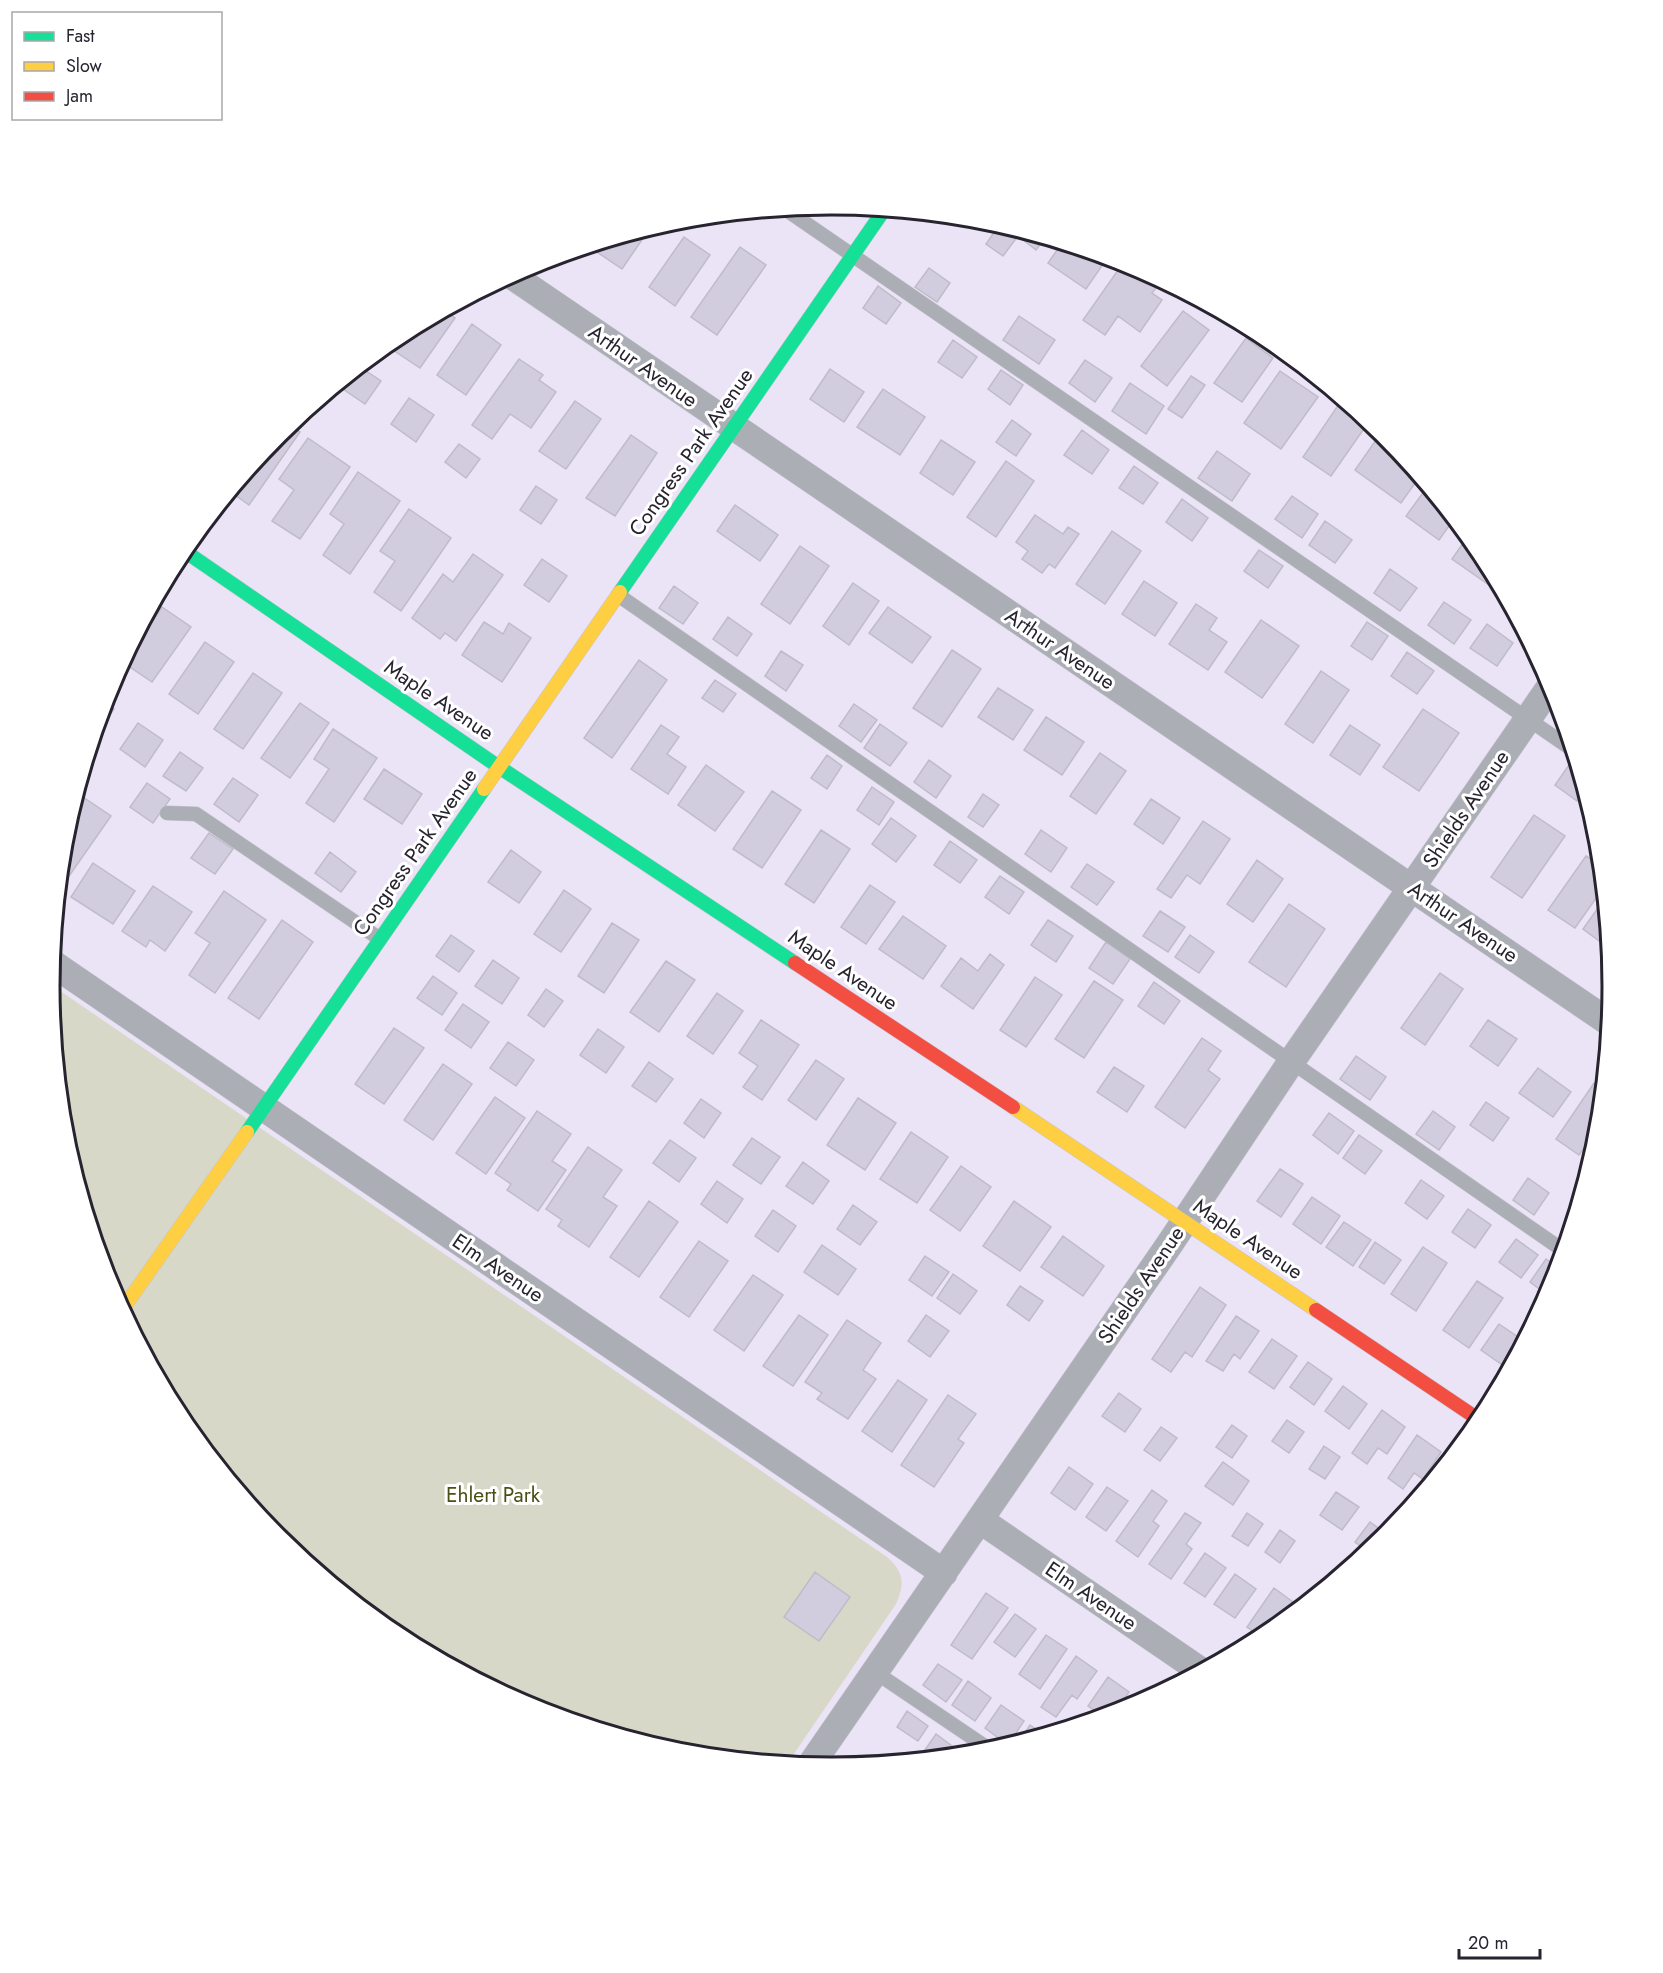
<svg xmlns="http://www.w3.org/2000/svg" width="1663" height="1973" viewBox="0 0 1663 1973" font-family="Jost,sans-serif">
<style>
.green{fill:#d8d8c9}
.building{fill:#d2cdde;stroke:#bfbbc8;stroke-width:1.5}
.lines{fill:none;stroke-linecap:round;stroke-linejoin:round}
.lane-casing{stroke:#c8c3d1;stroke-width:15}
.street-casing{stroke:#c8c3d1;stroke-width:28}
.fast-casing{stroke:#c8c3d1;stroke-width:15}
.slow-casing{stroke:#c8c3d1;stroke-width:15}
.jam-casing{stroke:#c8c3d1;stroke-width:15}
.lane{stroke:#acaeb6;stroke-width:14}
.street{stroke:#acaeb6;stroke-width:27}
.fast{stroke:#16e098;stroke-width:14}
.slow{stroke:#ffcf43;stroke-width:14}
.jam{stroke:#f24e42;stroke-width:14}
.labels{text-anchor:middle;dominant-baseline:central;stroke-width:6;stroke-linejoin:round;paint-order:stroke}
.street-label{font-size:21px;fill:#27232f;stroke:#fff}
.park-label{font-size:21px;fill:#4a4f14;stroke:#fff}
.rim{fill:none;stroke:#27232f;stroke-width:3}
</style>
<rect width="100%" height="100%" fill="#eae4f6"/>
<!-- green -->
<path class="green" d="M 50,984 L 887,1557 C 904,1572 905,1584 896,1604 L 787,1764 L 679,1753 L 532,1709 L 397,1637 L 278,1539 L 181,1421 L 109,1285 L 64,1139 Z"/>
<!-- building -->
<path class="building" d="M 1000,224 L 1045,238 L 1036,250 L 1018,236 L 1003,256 L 986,244 Z
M 650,228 L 622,269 L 594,250 L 599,244 Z
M 684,237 L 710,255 L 675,306 L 649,287 Z
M 1062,243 L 1108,257 L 1086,289 L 1048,263 Z
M 740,247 L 766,265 L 717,335 L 691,317 Z
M 1123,263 L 1157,287 L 1152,293 L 1162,300 L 1140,332 L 1118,316 L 1105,335 L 1083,320 Z
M 929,268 L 950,283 L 937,302 L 915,287 Z
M 878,286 L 901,303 L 886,324 L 863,308 Z
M 445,311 L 455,318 L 420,368 L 390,348 L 399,335 Z
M 1183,311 L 1209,330 L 1167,386 L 1141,366 Z
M 1019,316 L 1055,340 L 1039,364 L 1003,340 Z
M 472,324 L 501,345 L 466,395 L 437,375 Z
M 1246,338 L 1273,358 L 1242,402 L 1214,383 Z
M 953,340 L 977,357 L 962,378 L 938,362 Z
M 519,359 L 543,375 L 539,380 L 556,392 L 531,428 L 510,414 L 492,439 L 472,425 Z
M 1085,360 L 1112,378 L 1095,402 L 1069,383 Z
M 360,367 L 381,381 L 365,404 L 343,389 L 355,371 Z
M 830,369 L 864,392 L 844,422 L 810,399 Z
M 1001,370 L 1023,385 L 1010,405 L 988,389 Z
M 1280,371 L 1318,397 L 1281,449 L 1244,423 Z
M 1191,376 L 1205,385 L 1182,418 L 1168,409 Z
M 1130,383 L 1164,406 L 1146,434 L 1112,411 Z
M 883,389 L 925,417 L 900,455 L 857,427 Z
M 409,398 L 434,415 L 416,442 L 391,424 Z
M 575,401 L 601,419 L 566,469 L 539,451 Z
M 1339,404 L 1368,423 L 1331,476 L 1303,457 Z
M 1012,420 L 1031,434 L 1016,456 L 996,442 Z
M 289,425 L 300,432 L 249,505 L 231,492 L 279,433 Z
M 1082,430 L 1109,450 L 1092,474 L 1064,455 Z
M 631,435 L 657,453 L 615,516 L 586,498 Z
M 308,438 L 350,467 L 300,539 L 272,521 L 294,490 L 279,479 Z
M 941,440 L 975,462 L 953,495 L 920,473 Z
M 1376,440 L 1408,462 L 1420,476 L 1401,503 L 1355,470 Z
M 459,444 L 480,459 L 466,478 L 445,462 Z
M 1217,451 L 1250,474 L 1232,501 L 1198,478 Z
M 1006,461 L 1034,481 L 996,537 L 967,517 Z
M 1134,466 L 1158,483 L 1143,504 L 1119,488 Z
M 358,472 L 400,501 L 350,574 L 323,555 L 344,524 L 330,514 Z
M 536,486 L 557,500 L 541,524 L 520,510 Z
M 1428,486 L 1454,519 L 1439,540 L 1406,516 Z
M 1292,496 L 1318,514 L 1302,538 L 1275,519 Z
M 1182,499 L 1208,518 L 1192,541 L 1166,522 Z
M 735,505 L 778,535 L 760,561 L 717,531 Z
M 409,509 L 451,538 L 401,611 L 374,592 L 395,561 L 380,551 Z
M 1035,515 L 1063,534 L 1068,527 L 1079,534 L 1055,568 L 1049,564 L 1042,573 L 1022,559 L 1028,551 L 1016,542 Z
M 1325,521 L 1352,540 L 1335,563 L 1309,545 Z
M 1112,531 L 1141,551 L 1105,604 L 1076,584 Z
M 1468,536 L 1482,552 L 1495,576 L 1489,585 L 1452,559 Z
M 800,546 L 829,566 L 790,624 L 761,604 Z
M 1259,550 L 1283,566 L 1268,588 L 1244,571 Z
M 473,554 L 503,575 L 456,641 L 445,633 L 440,639 L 412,618 L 443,574 L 453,582 Z
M 542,559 L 567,576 L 549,602 L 524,585 Z
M 1390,569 L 1417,588 L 1400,611 L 1374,593 Z
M 1144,581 L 1177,603 L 1155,636 L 1122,614 Z
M 853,583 L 879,601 L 849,645 L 823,626 Z
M 674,586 L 698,603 L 683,624 L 659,608 Z
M 1444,602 L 1471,620 L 1454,644 L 1428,625 Z
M 1196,604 L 1217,618 L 1209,630 L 1227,642 L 1208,670 L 1169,644 Z
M 162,607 L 191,627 L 152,682 L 124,663 Z
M 888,607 L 931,637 L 912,663 L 869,633 Z
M 728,617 L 752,634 L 737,656 L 713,639 Z
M 1261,620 L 1299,646 L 1262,698 L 1225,672 Z
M 484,622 L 503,634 L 509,623 L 531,638 L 502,682 L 462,655 Z
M 1367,622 L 1388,636 L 1372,660 L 1351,646 Z
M 1487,624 L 1513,643 L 1497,666 L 1470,648 Z
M 205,642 L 234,662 L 198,714 L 169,694 Z
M 952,650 L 981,669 L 942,727 L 913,708 Z
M 781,651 L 803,665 L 786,691 L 765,676 Z
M 1407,652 L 1434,671 L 1417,694 L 1391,676 Z
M 639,660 L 667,680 L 612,758 L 584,738 Z
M 1321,671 L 1349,690 L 1313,743 L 1285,724 Z
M 253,673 L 282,693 L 243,749 L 214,729 Z
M 715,680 L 736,694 L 723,712 L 702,698 Z
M 998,688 L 1033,710 L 1013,740 L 978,717 Z
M 104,702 L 114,709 L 97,734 L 95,733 Z
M 300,703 L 329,723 L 290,778 L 261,758 Z
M 854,704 L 877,720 L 861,742 L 839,726 Z
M 1423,709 L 1459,733 L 1419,791 L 1383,767 Z
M 1046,717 L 1084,742 L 1062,775 L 1024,750 Z
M 138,723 L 163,740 L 145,767 L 120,749 Z
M 880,724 L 907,743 L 890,766 L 864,748 Z
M 661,725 L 679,737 L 667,754 L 686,767 L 668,794 L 631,769 Z
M 1350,725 L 1380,745 L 1360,775 L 1330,755 Z
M 333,729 L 377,758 L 334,822 L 306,803 L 329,769 L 314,759 Z
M 180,752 L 203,768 L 186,791 L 163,776 Z
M 1100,753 L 1126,771 L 1096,814 L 1070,796 Z
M 827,755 L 842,766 L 827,789 L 811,778 Z
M 929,760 L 951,776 L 936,798 L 914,782 Z
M 1571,762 L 1578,767 L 1585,790 L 1577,801 L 1555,785 Z
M 706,765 L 744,792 L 715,831 L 678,805 Z
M 384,769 L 422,794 L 402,824 L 364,799 Z
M 233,778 L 258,795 L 239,822 L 214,804 Z
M 147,783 L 170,799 L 153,823 L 130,807 Z
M 872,787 L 894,802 L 879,825 L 857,810 Z
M 772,791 L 801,810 L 762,868 L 733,849 Z
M 77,793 L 111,816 L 60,889 L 65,834 Z
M 983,794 L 999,805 L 983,827 L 968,817 Z
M 1151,799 L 1180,818 L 1163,844 L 1134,824 Z
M 1534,815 L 1565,836 L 1522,898 L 1491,877 Z
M 891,818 L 916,836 L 896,862 L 872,844 Z
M 1203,821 L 1230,839 L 1200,884 L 1187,875 L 1171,898 L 1157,889 Z
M 821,830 L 850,849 L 814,903 L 785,884 Z
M 1041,830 L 1067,848 L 1051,872 L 1025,854 Z
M 209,833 L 233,849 L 215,874 L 191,858 Z
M 950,841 L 977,860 L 960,883 L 934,865 Z
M 511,850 L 541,872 L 519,903 L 488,882 Z
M 330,852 L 356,872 L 341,892 L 315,873 Z
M 1586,856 L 1602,866 L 1604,887 L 1575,928 L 1548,910 Z
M 1257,860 L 1283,879 L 1253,922 L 1227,904 Z
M 93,863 L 135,891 L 113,924 L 71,897 Z
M 1087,864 L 1114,882 L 1097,905 L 1071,887 Z
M 1000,876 L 1024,892 L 1009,914 L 985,897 Z
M 870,885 L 895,902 L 866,944 L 841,927 Z
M 153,886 L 192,912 L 165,951 L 150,940 L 146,947 L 122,931 Z
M 564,890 L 591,909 L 561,952 L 534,934 Z
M 224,891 L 266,920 L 215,993 L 189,975 L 210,943 L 195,933 Z
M 1605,898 L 1609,942 L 1606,946 L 1583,929 Z
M 1289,904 L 1325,929 L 1286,987 L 1249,962 Z
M 1160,911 L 1185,927 L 1168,952 L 1143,936 Z
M 903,916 L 946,946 L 923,979 L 879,949 Z
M 282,920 L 313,942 L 259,1019 L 228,998 Z
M 1048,920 L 1073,936 L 1056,962 L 1031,945 Z
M 612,923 L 639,940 L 604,993 L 578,976 Z
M 451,935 L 474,951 L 459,972 L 436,956 Z
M 1190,935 L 1214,952 L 1199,973 L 1175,957 Z
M 1106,942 L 1130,959 L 1113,984 L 1089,968 Z
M 990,954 L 1004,965 L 973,1009 L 941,986 L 961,958 L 978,971 Z
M 493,960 L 519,978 L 502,1004 L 475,986 Z
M 666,961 L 695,980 L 659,1032 L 630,1012 Z
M 1440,973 L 1463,989 L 1425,1045 L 1401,1028 Z
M 433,976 L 457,993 L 442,1015 L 417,998 Z
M 1035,977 L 1062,995 L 1026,1047 L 1000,1030 Z
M 1094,981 L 1123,1000 L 1084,1058 L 1055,1039 Z
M 1154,982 L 1180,1001 L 1164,1024 L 1138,1006 Z
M 546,989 L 563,1001 L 544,1027 L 528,1015 Z
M 717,993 L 743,1011 L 713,1054 L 687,1036 Z
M 463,1004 L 489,1022 L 471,1048 L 445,1030 Z
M 761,1020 L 799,1045 L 762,1100 L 743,1087 L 758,1066 L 739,1053 Z
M 1488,1020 L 1517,1039 L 1498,1066 L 1470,1046 Z
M 394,1028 L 424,1048 L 384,1104 L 355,1084 Z
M 598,1029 L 624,1047 L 606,1073 L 580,1055 Z
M 1202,1038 L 1221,1051 L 1208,1070 L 1220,1079 L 1185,1128 L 1155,1107 Z
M 508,1042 L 534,1060 L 516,1086 L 490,1068 Z
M 1356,1056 L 1386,1077 L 1370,1100 L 1340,1079 Z
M 816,1060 L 844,1079 L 816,1120 L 788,1100 Z
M 649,1062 L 673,1079 L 656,1102 L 632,1086 Z
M 443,1064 L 472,1084 L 433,1140 L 404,1120 Z
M 1114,1067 L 1144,1086 L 1127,1112 L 1097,1092 Z
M 1538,1068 L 1571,1092 L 1553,1117 L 1519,1093 Z
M 1594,1083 L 1603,1089 L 1600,1126 L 1579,1155 L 1556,1139 Z
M 495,1097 L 525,1118 L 486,1174 L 456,1153 Z
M 858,1098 L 896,1123 L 865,1170 L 827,1145 Z
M 701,1099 L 721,1113 L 704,1138 L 684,1123 Z
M 1486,1102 L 1509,1118 L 1493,1141 L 1470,1125 Z
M 537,1111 L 571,1134 L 552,1161 L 566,1170 L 538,1211 L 507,1190 L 511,1184 L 495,1173 Z
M 1433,1111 L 1455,1127 L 1439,1150 L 1416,1134 Z
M 1329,1113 L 1354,1131 L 1338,1154 L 1313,1135 Z
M 911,1132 L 948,1157 L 917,1203 L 880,1179 Z
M 1359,1135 L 1382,1151 L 1365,1174 L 1343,1158 Z
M 752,1138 L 780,1157 L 761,1184 L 733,1165 Z
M 670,1140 L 696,1158 L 679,1182 L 653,1163 Z
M 588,1147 L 622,1170 L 603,1197 L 617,1206 L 589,1247 L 558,1226 L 562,1220 L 546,1209 Z
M 803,1162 L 829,1181 L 813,1204 L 786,1186 Z
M 961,1166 L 991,1187 L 960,1231 L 930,1210 Z
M 1280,1169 L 1303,1184 L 1281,1217 L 1257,1201 Z
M 1528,1178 L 1549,1193 L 1534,1215 L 1513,1200 Z
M 1421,1180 L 1444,1196 L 1427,1219 L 1405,1203 Z
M 717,1181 L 743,1199 L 727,1223 L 701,1204 Z
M 1312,1197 L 1340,1216 L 1321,1244 L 1293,1224 Z
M 649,1201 L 678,1222 L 639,1277 L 610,1257 Z
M 1014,1201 L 1051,1227 L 1020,1271 L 983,1246 Z
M 853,1205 L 877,1222 L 860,1245 L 837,1229 Z
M 1468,1209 L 1491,1225 L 1475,1248 L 1452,1232 Z
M 773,1210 L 796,1226 L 778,1252 L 755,1236 Z
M 1344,1222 L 1371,1240 L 1353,1266 L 1326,1247 Z
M 1063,1236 L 1104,1266 L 1083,1296 L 1041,1267 Z
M 1516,1239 L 1538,1255 L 1521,1278 L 1499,1262 Z
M 699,1241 L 728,1261 L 689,1317 L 660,1297 Z
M 1375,1242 L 1401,1260 L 1384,1284 L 1359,1267 Z
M 822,1245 L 856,1269 L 838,1295 L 804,1272 Z
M 1423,1247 L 1447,1263 L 1416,1311 L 1391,1294 Z
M 925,1256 L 949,1272 L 932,1296 L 909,1280 Z
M 1546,1259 L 1559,1268 L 1549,1296 L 1530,1282 Z
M 953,1274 L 977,1291 L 960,1314 L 937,1298 Z
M 753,1275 L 783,1295 L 744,1351 L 714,1330 Z
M 1477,1281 L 1503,1298 L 1469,1348 L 1443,1330 Z
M 1020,1286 L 1043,1301 L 1029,1321 L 1007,1305 Z
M 1200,1287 L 1226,1305 L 1192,1357 L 1185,1352 L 1171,1372 L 1152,1359 Z
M 799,1315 L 828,1335 L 793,1386 L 763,1366 Z
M 926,1315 L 949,1331 L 930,1357 L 908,1341 Z
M 1236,1316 L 1259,1331 L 1240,1359 L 1234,1354 L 1223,1371 L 1206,1361 Z
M 847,1320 L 881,1343 L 863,1370 L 876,1379 L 848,1419 L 817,1399 L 822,1393 L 805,1382 Z
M 1499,1324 L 1524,1341 L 1508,1369 L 1481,1350 Z
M 1272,1339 L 1297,1356 L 1274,1389 L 1249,1372 Z
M 1308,1362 L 1332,1379 L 1314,1405 L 1290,1387 Z
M 898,1380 L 927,1400 L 892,1452 L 862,1431 Z
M 1343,1386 L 1367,1404 L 1349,1429 L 1325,1411 Z
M 1119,1393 L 1141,1409 L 1125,1432 L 1102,1416 Z
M 948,1395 L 976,1414 L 958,1439 L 964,1443 L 934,1487 L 901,1465 Z
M 1382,1410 L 1405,1427 L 1387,1454 L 1378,1448 L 1367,1464 L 1352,1453 Z
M 1287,1420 L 1304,1432 L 1289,1453 L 1272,1441 Z
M 1232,1425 L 1247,1436 L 1232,1458 L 1216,1447 Z
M 1161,1427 L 1177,1438 L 1160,1461 L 1144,1450 Z
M 1417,1435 L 1441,1452 L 1423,1479 L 1414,1473 L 1403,1489 L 1388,1478 Z
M 1324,1446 L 1340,1457 L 1325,1479 L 1309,1469 Z
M 1223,1462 L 1249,1481 L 1233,1505 L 1205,1486 Z
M 1069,1467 L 1093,1484 L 1075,1510 L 1051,1493 Z
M 1107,1487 L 1128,1501 L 1106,1531 L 1086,1517 Z
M 1152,1490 L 1167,1501 L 1153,1521 L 1159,1526 L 1138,1557 L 1116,1541 Z
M 1336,1492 L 1359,1507 L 1342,1530 L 1320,1515 Z
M 1185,1513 L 1201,1523 L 1186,1544 L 1192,1549 L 1171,1579 L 1149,1564 Z
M 1247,1513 L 1263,1524 L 1248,1546 L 1232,1536 Z
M 1370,1522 L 1388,1535 L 1369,1552 L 1355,1542 Z
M 1280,1530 L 1295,1541 L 1280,1563 L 1265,1552 Z
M 1205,1553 L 1226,1568 L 1205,1597 L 1184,1583 Z
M 815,1572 L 850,1597 L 819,1641 L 784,1617 Z
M 1235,1574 L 1256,1589 L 1235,1618 L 1214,1604 Z
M 1274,1588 L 1301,1608 L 1263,1638 L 1247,1627 Z
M 986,1593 L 1008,1608 L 972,1659 L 951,1645 Z
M 1015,1614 L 1036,1629 L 1015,1657 L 994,1642 Z
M 1046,1635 L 1067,1649 L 1040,1689 L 1019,1674 Z
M 1076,1656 L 1097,1671 L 1077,1699 L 1072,1695 L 1056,1717 L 1041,1707 Z
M 938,1664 L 962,1680 L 946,1702 L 923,1685 Z
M 1108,1677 L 1129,1692 L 1114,1714 L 1104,1717 L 1088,1706 Z
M 968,1681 L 991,1698 L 975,1721 L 952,1705 Z
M 1001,1705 L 1024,1721 L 1008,1745 L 985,1728 Z
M 907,1711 L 928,1726 L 918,1741 L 897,1727 Z
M 1030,1725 L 1045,1735 L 1018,1743 Z
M 936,1734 L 956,1749 L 950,1757 L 924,1759 L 920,1757 Z"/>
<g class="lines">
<defs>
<path id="lane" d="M 785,209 L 1573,750
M 618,595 L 1564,1251
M 167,813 L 196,814 L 380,939
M 875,1672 L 992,1751"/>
<path id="street" d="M 511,275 L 1610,1023
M 52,963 L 944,1573
M 980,1520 L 1201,1671
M 810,1766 L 1169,1245 L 1291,1062 L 1552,684"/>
<path id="fast" d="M 183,550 L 499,767 L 795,963
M 620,592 L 884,210
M 247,1132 L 484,789"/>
<path id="slow" d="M 484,789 L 620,592
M 1013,1107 L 1316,1310
M 122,1310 L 247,1132"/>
<path id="jam" d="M 795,963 L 1013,1107
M 1316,1310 L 1481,1421"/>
</defs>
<!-- lane casing -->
<use href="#lane" class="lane-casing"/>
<!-- street casing -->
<use href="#street" class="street-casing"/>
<!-- fast casing -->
<use href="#fast" class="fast-casing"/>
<!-- slow casing -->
<use href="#slow" class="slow-casing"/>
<!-- jam casing -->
<use href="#jam" class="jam-casing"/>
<!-- lane -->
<use href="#lane" class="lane"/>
<!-- street -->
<use href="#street" class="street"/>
<!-- fast -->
<use href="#fast" class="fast"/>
<!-- slow -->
<use href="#slow" class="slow"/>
<!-- jam -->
<use href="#jam" class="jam"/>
</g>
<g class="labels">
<!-- street labels -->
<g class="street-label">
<text transform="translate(643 366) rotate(35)">Arthur Avenue</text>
<text transform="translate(691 452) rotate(-55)">Congress Park Avenue</text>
<text transform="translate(1060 649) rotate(34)">Arthur Avenue</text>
<text transform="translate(439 700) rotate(34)">Maple Avenue</text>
<text transform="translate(1466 809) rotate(-56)">Shields Avenue</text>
<text transform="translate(415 852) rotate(-55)">Congress Park Avenue</text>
<text transform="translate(1463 922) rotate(34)">Arthur Avenue</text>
<text transform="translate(843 970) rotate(34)">Maple Avenue</text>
<text transform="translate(1248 1239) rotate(34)">Maple Avenue</text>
<text transform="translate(498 1268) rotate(34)">Elm Avenue</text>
<text transform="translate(1141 1285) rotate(-56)">Shields Avenue</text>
<text transform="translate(1091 1596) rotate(34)">Elm Avenue</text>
</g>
<!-- park labels -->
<g class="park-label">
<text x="493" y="1495">Ehlert Park</text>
</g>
</g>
<!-- crop -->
<path d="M0 0H1663V1973H0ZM60 986a771 771 0 1 1 1542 0a771 771 0 1 1-1542 0Z" fill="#fff" fill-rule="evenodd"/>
<path class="rim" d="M60 986a771 771 0 1 1 1542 0a771 771 0 1 1-1542 0Z"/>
<!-- legend -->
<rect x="12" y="12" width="210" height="108" fill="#ffffff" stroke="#a9a7ac" stroke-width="1.5"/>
<rect x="24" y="32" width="30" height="9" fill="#16e098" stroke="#a9a7ac" stroke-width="1.5"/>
<text x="66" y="42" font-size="18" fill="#27232f">Fast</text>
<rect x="24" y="62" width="30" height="9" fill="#ffcf43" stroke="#a9a7ac" stroke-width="1.5"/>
<text x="66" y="72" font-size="18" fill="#27232f">Slow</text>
<rect x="24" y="92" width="30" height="9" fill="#f24e42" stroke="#a9a7ac" stroke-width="1.5"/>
<text x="66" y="102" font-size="18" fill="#27232f">Jam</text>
<!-- scale -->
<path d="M1459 1949v9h81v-9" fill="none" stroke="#27232f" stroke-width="3"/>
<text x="1468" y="1949" font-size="18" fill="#27232f" stroke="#ffffff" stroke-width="4.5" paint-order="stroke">20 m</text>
</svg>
